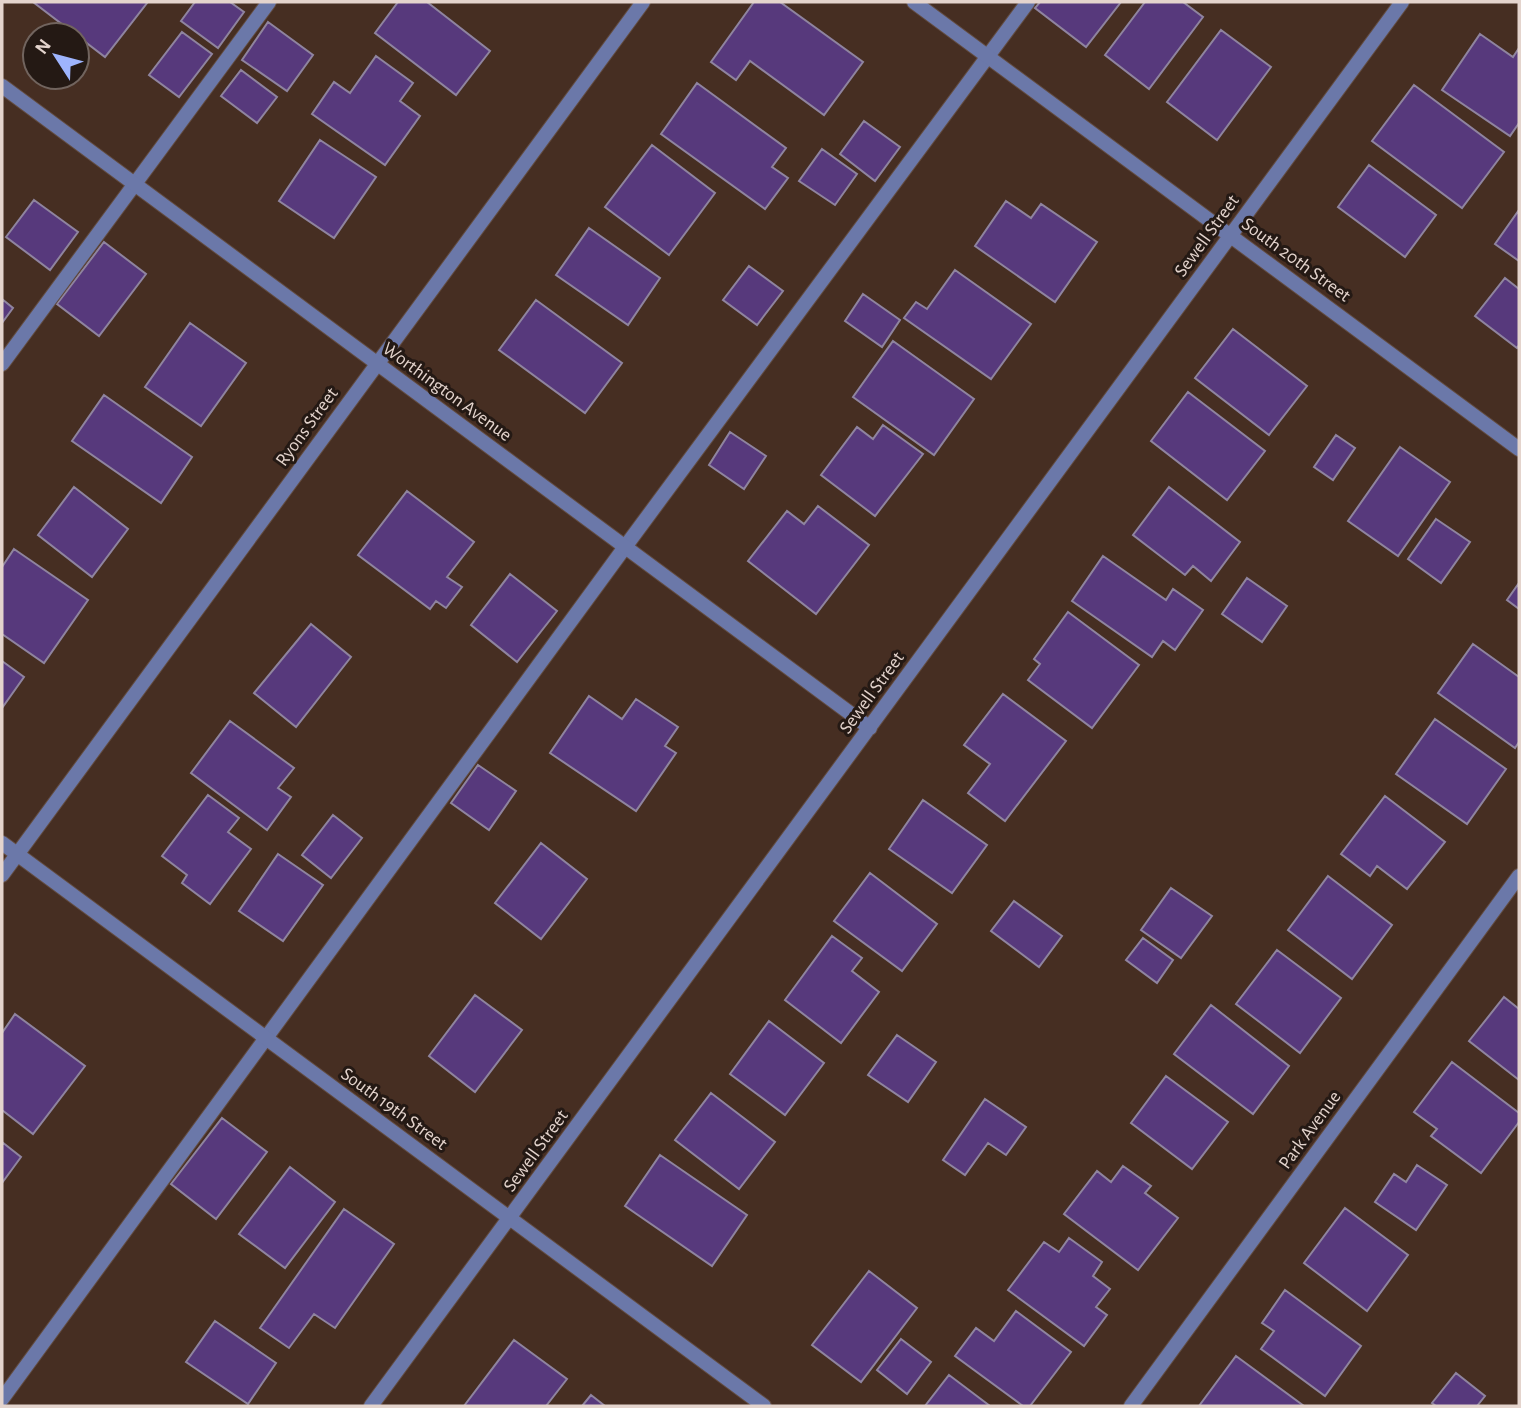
<svg xmlns="http://www.w3.org/2000/svg" width="1521" height="1408" viewBox="0 0 1521 1408" font-family="'Alegreya Sans',sans-serif">
<style>
.building{fill:#57397c;stroke:#8f849f;stroke-width:2}
.lines{fill:none;stroke-linecap:round;stroke-linejoin:round}
.lane-casing{stroke:#624c41;stroke-width:16}
.street-casing{stroke:#624c41;stroke-width:16}
.lane{stroke:#6b78a9;stroke-width:14}
.street{stroke:#6b78a9;stroke-width:14}
.labels{text-anchor:middle;dominant-baseline:central;stroke-width:6;stroke-linejoin:round;paint-order:stroke}
.street-label{font-size:19px;fill:#e4d4cd;stroke:#241914}
</style>
<rect width="100%" height="100%" fill="#462e22"/>
<!-- building -->
<path class="building" d="M 33,2 L 146,2 L 147,3 L 105,57 Z
M 195,2 L 230,2 L 244,12 L 218,48 L 181,21 Z
M 398,2 L 427,2 L 490,51 L 456,95 L 375,33 Z
M 754,2 L 780,2 L 863,62 L 824,115 L 750,61 L 736,80 L 711,62 Z
M 1040,2 L 1121,2 L 1086,47 L 1035,8 Z
M 1145,2 L 1183,2 L 1203,17 L 1149,89 L 1105,55 Z
M 268,22 L 313,55 L 287,91 L 242,60 Z
M 1221,30 L 1271,67 L 1217,140 L 1167,102 Z
M 182,32 L 212,54 L 179,97 L 149,75 Z
M 1480,34 L 1513,57 L 1519,48 L 1519,123 L 1510,136 L 1442,90 Z
M 376,56 L 413,83 L 400,101 L 420,116 L 385,165 L 312,114 L 334,82 L 350,93 Z
M 241,70 L 277,97 L 257,123 L 221,96 Z
M 697,83 L 786,148 L 772,167 L 788,178 L 765,209 L 661,134 Z
M 1414,85 L 1504,152 L 1462,208 L 1372,141 Z
M 864,121 L 900,147 L 875,181 L 840,154 Z
M 320,140 L 376,177 L 334,238 L 279,201 Z
M 652,145 L 715,193 L 669,255 L 605,207 Z
M 822,149 L 857,174 L 835,205 L 799,181 Z
M 1369,165 L 1436,215 L 1405,257 L 1338,207 Z
M 34,200 L 78,232 L 50,270 L 6,237 Z
M 1006,201 L 1031,218 L 1041,204 L 1097,242 L 1055,302 L 975,246 Z
M 1519,210 L 1519,261 L 1495,244 Z
M 589,228 L 660,278 L 628,325 L 556,275 Z
M 104,242 L 146,274 L 99,336 L 57,304 Z
M 749,266 L 783,291 L 757,325 L 723,300 Z
M 955,270 L 1031,324 L 991,379 L 904,318 L 916,302 L 927,309 Z
M 1505,278 L 1519,289 L 1519,345 L 1517,348 L 1475,316 Z
M 863,294 L 900,320 L 882,347 L 845,321 Z
M 2,299 L 13,308 L 2,323 Z
M 536,300 L 622,363 L 585,413 L 499,350 Z
M 190,323 L 246,363 L 201,426 L 145,387 Z
M 1233,329 L 1307,386 L 1269,435 L 1195,378 Z
M 893,341 L 974,399 L 934,455 L 853,397 Z
M 1188,392 L 1265,451 L 1227,500 L 1151,441 Z
M 104,395 L 192,457 L 161,503 L 72,441 Z
M 883,425 L 923,454 L 875,516 L 821,475 L 857,427 L 873,439 Z
M 730,432 L 766,456 L 744,489 L 709,465 Z
M 1336,435 L 1355,448 L 1333,480 L 1314,467 Z
M 1400,447 L 1450,482 L 1398,556 L 1348,521 Z
M 74,487 L 128,529 L 92,577 L 38,535 Z
M 1169,487 L 1240,542 L 1211,581 L 1193,566 L 1185,575 L 1133,535 Z
M 407,491 L 474,542 L 447,577 L 462,587 L 446,608 L 436,601 L 430,609 L 358,555 Z
M 818,506 L 869,545 L 816,614 L 748,561 L 787,511 L 804,524 Z
M 1436,519 L 1470,542 L 1441,583 L 1408,559 Z
M 14,549 L 88,600 L 44,663 L 2,634 L 2,567 Z
M 1103,556 L 1166,600 L 1173,589 L 1203,610 L 1175,650 L 1163,641 L 1152,657 L 1072,601 Z
M 510,574 L 557,611 L 517,662 L 471,625 Z
M 1247,578 L 1287,606 L 1262,642 L 1222,614 Z
M 1519,583 L 1519,609 L 1507,600 Z
M 1068,612 L 1139,665 L 1092,728 L 1028,680 L 1040,664 L 1034,659 Z
M 311,624 L 351,657 L 296,727 L 254,693 Z
M 1473,644 L 1519,677 L 1519,742 L 1515,748 L 1438,693 Z
M 2,661 L 24,677 L 2,708 Z
M 1003,694 L 1066,741 L 1005,821 L 968,793 L 990,764 L 964,745 Z
M 589,696 L 622,719 L 636,699 L 678,727 L 665,746 L 676,753 L 636,811 L 550,753 Z
M 1435,719 L 1506,769 L 1467,824 L 1396,774 Z
M 230,721 L 294,768 L 278,788 L 291,797 L 267,830 L 191,773 Z
M 478,765 L 516,791 L 489,830 L 451,803 Z
M 208,795 L 239,818 L 228,832 L 251,849 L 210,904 L 182,883 L 187,875 L 162,856 Z
M 1385,796 L 1445,842 L 1407,889 L 1377,866 L 1370,876 L 1341,854 Z
M 923,800 L 987,845 L 952,893 L 889,849 Z
M 333,815 L 362,838 L 331,878 L 302,855 Z
M 541,843 L 587,879 L 541,939 L 495,903 Z
M 278,854 L 323,885 L 283,941 L 239,911 Z
M 870,873 L 937,924 L 902,971 L 834,921 Z
M 1328,876 L 1392,925 L 1352,979 L 1288,930 Z
M 1171,888 L 1212,916 L 1181,958 L 1141,930 Z
M 1014,901 L 1062,936 L 1039,967 L 991,931 Z
M 832,936 L 862,958 L 852,971 L 879,992 L 841,1043 L 785,1000 Z
M 1143,938 L 1173,960 L 1157,983 L 1126,960 Z
M 1277,950 L 1341,998 L 1300,1053 L 1236,1004 Z
M 475,995 L 522,1030 L 475,1092 L 429,1056 Z
M 1504,997 L 1519,1009 L 1519,1080 L 1469,1041 Z
M 1211,1005 L 1289,1066 L 1253,1114 L 1174,1054 Z
M 15,1014 L 85,1066 L 33,1134 L 2,1110 L 2,1033 Z
M 769,1021 L 824,1063 L 785,1115 L 730,1074 Z
M 897,1035 L 936,1062 L 908,1102 L 868,1075 Z
M 1452,1062 L 1519,1113 L 1519,1122 L 1481,1173 L 1431,1136 L 1437,1129 L 1414,1112 Z
M 1166,1076 L 1228,1122 L 1192,1169 L 1131,1123 Z
M 711,1093 L 775,1142 L 739,1189 L 675,1140 Z
M 985,1099 L 1026,1127 L 1006,1155 L 988,1143 L 965,1175 L 943,1160 Z
M 222,1118 L 267,1152 L 216,1219 L 171,1184 Z
M 2,1142 L 21,1157 L 2,1183 Z
M 660,1155 L 747,1215 L 712,1266 L 625,1206 Z
M 1417,1165 L 1447,1185 L 1416,1230 L 1375,1202 L 1394,1174 L 1406,1182 Z
M 1123,1166 L 1151,1186 L 1145,1193 L 1178,1218 L 1138,1270 L 1064,1214 L 1097,1171 L 1111,1182 Z
M 290,1167 L 335,1202 L 285,1268 L 239,1234 Z
M 1345,1208 L 1408,1255 L 1367,1311 L 1304,1263 Z
M 344,1209 L 394,1244 L 335,1328 L 314,1314 L 289,1348 L 260,1328 Z
M 1069,1238 L 1102,1262 L 1093,1276 L 1110,1289 L 1096,1307 L 1107,1315 L 1084,1346 L 1008,1290 L 1044,1242 L 1059,1252 Z
M 869,1271 L 917,1308 L 861,1382 L 812,1345 Z
M 1285,1290 L 1361,1346 L 1325,1396 L 1261,1349 L 1274,1331 L 1262,1323 Z
M 1016,1311 L 1071,1352 L 1030,1406 L 1023,1406 L 955,1356 L 976,1328 L 994,1341 Z
M 215,1321 L 276,1363 L 248,1404 L 186,1362 Z
M 901,1339 L 931,1362 L 907,1394 L 877,1370 Z
M 514,1340 L 567,1379 L 546,1406 L 464,1406 Z
M 1236,1356 L 1304,1406 L 1199,1406 Z
M 1456,1373 L 1485,1396 L 1477,1406 L 1436,1406 L 1432,1403 Z
M 949,1375 L 990,1406 L 925,1406 Z
M 591,1395 L 605,1406 L 582,1406 Z"/>
<g class="lines">
<defs>
<path id="lane" d="M 2,364 L 269,2
M 2,1399 L 625,547 L 1028,2"/>
<path id="street" d="M 914,2 L 1519,449
M 2,86 L 870,728
M 2,843 L 764,1406
M 2,875 L 643,2
M 371,1406 L 1402,2
M 1131,1406 L 1519,876"/>
</defs>
<!-- lane casing -->
<use href="#lane" class="lane-casing"/>
<!-- street casing -->
<use href="#street" class="street-casing"/>
<!-- lane -->
<use href="#lane" class="lane"/>
<!-- street -->
<use href="#street" class="street"/>
</g>
<g class="labels">
<!-- street labels -->
<g class="street-label">
<text transform="translate(1207 236) rotate(-54)">Sewell Street</text>
<text transform="translate(1296 260) rotate(36)">South 20th Street</text>
<text transform="translate(447 392) rotate(36)">Worthington Avenue</text>
<text transform="translate(307 427) rotate(-54)">Ryons Street</text>
<text transform="translate(872 693) rotate(-54)">Sewell Street</text>
<text transform="translate(394 1109) rotate(36)">South 19th Street</text>
<text transform="translate(1310 1130) rotate(-54)">Park Avenue</text>
<text transform="translate(536 1151) rotate(-54)">Sewell Street</text>
</g>
</g>
<!-- border -->
<rect width="1521" height="1408" fill="none" stroke="#e4d4cd" stroke-width="7"/>
<!-- north arrow -->
<g transform="translate(56 56) rotate(306)"><circle r="33" fill="#241914" stroke="#71645e" stroke-width="2"/>
<path d="M0-5L12 26L0 18L-12 26Z" fill="#9eb4fd"/>
<text y="-10" font-size="19" font-weight="bold" text-anchor="middle" fill="#e4d4cd">N</text>
</g>
</svg>
